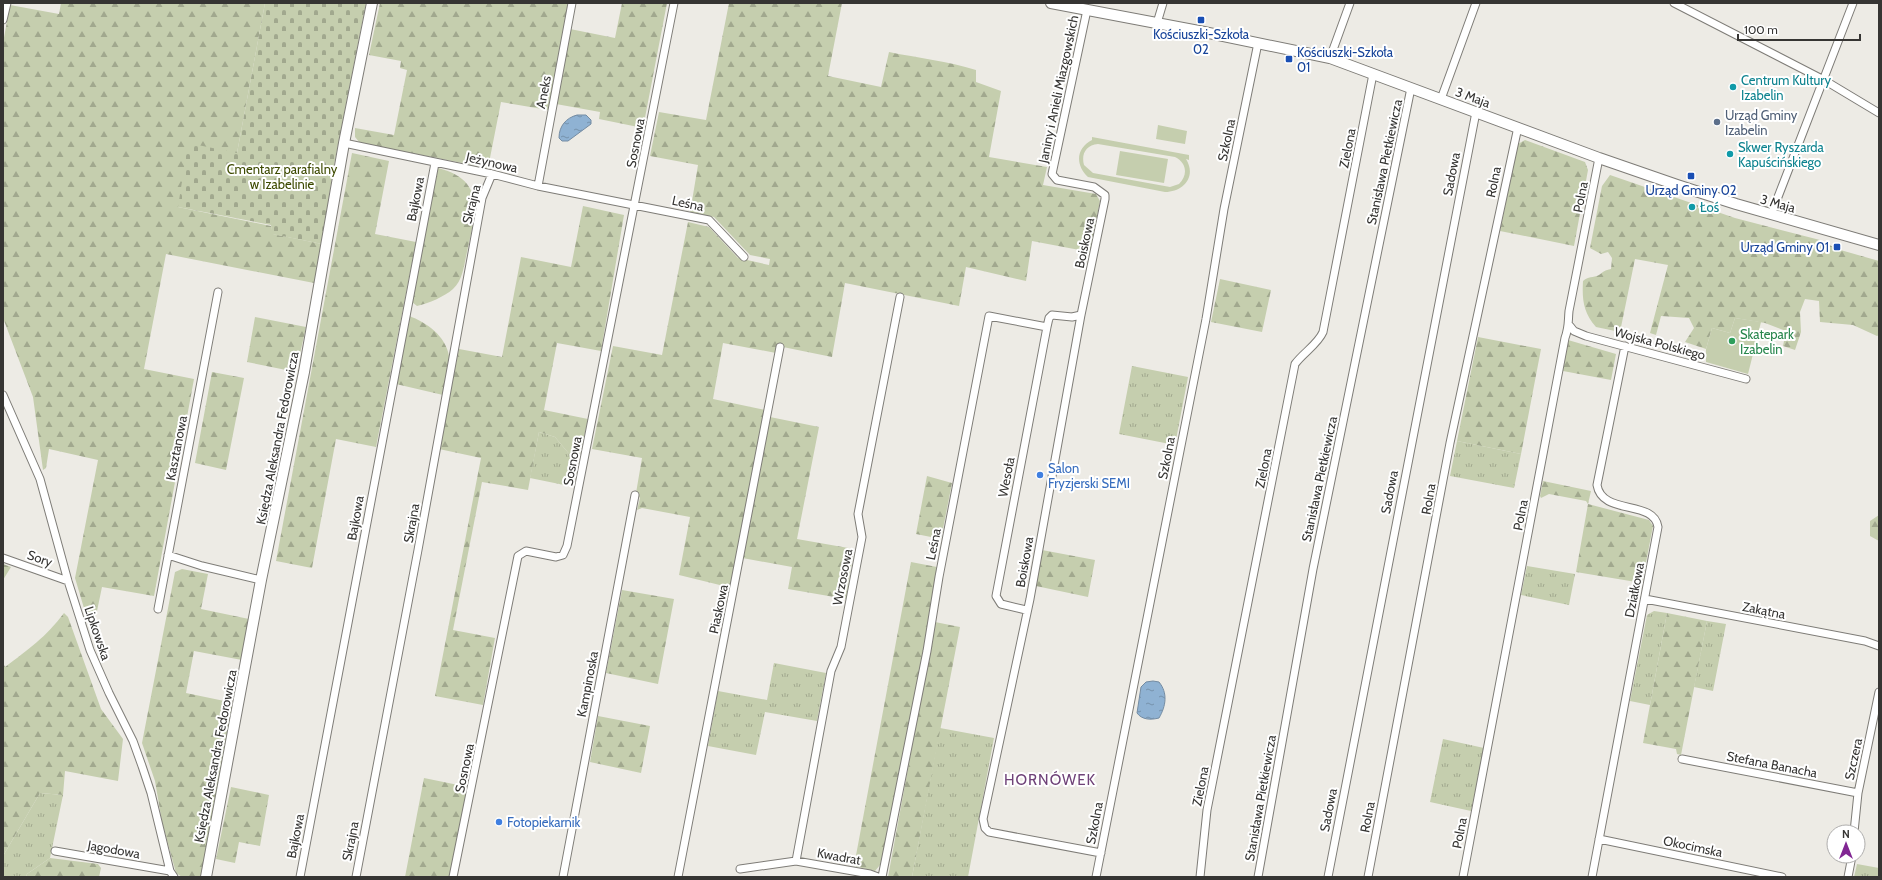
<svg xmlns="http://www.w3.org/2000/svg" width="1882" height="880" viewBox="0 0 1882 880" font-family="Cabin,sans-serif">
<style>
.grass{fill:url(#grass-tufts)}
.forest{fill:url(#forest-firs)}
.cemetery{fill:url(#cemetery-stones)}
.garden{fill:#c5ceae;fill-rule:evenodd}
.water{fill:url(#water-ripples);stroke:#748ca3}
.lines{fill:none;stroke-linecap:round;stroke-linejoin:round}
.street-casing{stroke:#7e7c77;stroke-width:9}
.secondary-casing{stroke:#7e7c77;stroke-width:12}
.street{stroke:#fff;stroke-width:7}
.secondary{stroke:#fff;stroke-width:10}
.transit-dot{fill:#1a4fb4;stroke:#fff;stroke-width:1.5}
.culture-dot{fill:#0f9aa8;stroke:#fff;stroke-width:1.5}
.service-dot{fill:#5c6f8a;stroke:#fff;stroke-width:1.5}
.leisure-dot{fill:#2e9e5b;stroke:#fff;stroke-width:1.5}
.shop-dot{fill:#3f7fe0;stroke:#fff;stroke-width:1.5}
.labels{text-anchor:middle;dominant-baseline:central;stroke-width:4;stroke-linejoin:round;paint-order:stroke}
.transit-label{font-size:13px;fill:#164399;stroke:#fff}
.culture-label{font-size:13px;fill:#0d838f;stroke:#fff;text-anchor:start}
.street-label{font-size:13px;fill:#363533;stroke:#fff}
.service-label{font-size:13px;fill:#4e5e75;stroke:#fff;text-anchor:start}
.park-label{font-size:13px;fill:#3d4a01;stroke:#fff}
.leisure-label{font-size:13px;fill:#27864d;stroke:#fff;text-anchor:start}
.shop-label{font-size:13px;fill:#366cbe;stroke:#fff;text-anchor:start}
.quarter-label{font-size:15px;letter-spacing:1px;fill:#6f4278;stroke:#fff}
</style>
<defs>
<pattern id="grass-tufts" width="24" height="20" patternUnits="userSpaceOnUse"><rect width="24" height="20" fill="#c5ceae"/><path d="M3 7l-1-3M5 7V3M7 7l1-3M15 17l-1-3M17 17v-4M19 17l1-3" fill="none" stroke="#a1a88e"/></pattern>
<pattern id="forest-firs" width="22" height="20" patternUnits="userSpaceOnUse"><rect width="22" height="20" fill="#c5ceae"/><path d="M5 1l3.5 6h-7zM16 11l3.5 6h-7z" fill="#a1a88e"/></pattern>
<pattern id="cemetery-stones" width="16" height="16" patternUnits="userSpaceOnUse"><rect width="16" height="16" fill="#c5ceae"/><path d="M2 7V4a2 2 0 0 1 4 0v3zM10 15v-3a2 2 0 0 1 4 0v3z" fill="#a1a88e"/></pattern>
<pattern id="water-ripples" width="26" height="14" patternUnits="userSpaceOnUse"><rect width="26" height="14" fill="#8fb2d3"/><path d="M2 4q2-2 4 0t4 0M15 11q2-2 4 0t4 0" fill="none" stroke="#7692ac"/></pattern>
</defs>
<rect width="100%" height="100%" fill="#edebe5"/>
<!-- grass -->
<path class="grass" d="M 1132,366 L 1188,377 L 1175,445 L 1119,434 Z
M 539,432 L 555,437 L 570,455 L 579,459 L 574,487 L 530,478 Z
M 1457,441 L 1521,454 L 1514,488 L 1450,476 Z
M 1527,566 L 1575,574 L 1569,605 L 1521,595 Z
M 1654,611 L 1667,613 L 1650,705 L 1630,701 L 1647,615 Z
M 1707,621 L 1726,624 L 1713,691 L 1694,687 Z
M 774,663 L 826,673 L 817,721 L 765,712 L 756,755 L 708,746 L 718,691 L 767,700 Z
M 940,728 L 994,738 L 968,877 L 912,877 Z
M 1443,739 L 1484,748 L 1471,811 L 1430,802 Z
M 40,793 L 63,795 L 50,858 L 27,874 L 26,877 L 3,877 L 3,856 Z
M 1857,864 L 1879,868 L 1879,877 L 1854,877 Z"/>
<!-- forest -->
<path class="forest" d="M 61,3 L 265,3 L 237,153 L 178,207 L 271,226 L 273,234 L 322,244 L 314,283 L 166,254 L 144,369 L 194,379 L 154,596 L 102,587 L 92,635 L 75,578 L 98,460 L 49,449 L 46,468 L 43,470 L 33,397 L 3,318 L 3,43 L 10,5 L 59,14 Z
M 380,3 L 569,3 L 548,110 L 501,102 L 488,168 L 360,143 L 355,137 L 355,128 L 394,135 L 407,70 L 400,68 L 401,61 L 369,55 Z
M 622,3 L 667,3 L 643,128 L 599,119 L 600,112 L 556,104 L 570,29 L 615,38 Z
M 729,3 L 842,3 L 828,76 L 881,87 L 889,52 C 918,58 948,61 976,70 L 976,82 L 1001,91 L 989,157 L 1047,167 L 1043,185 L 1096,194 L 1100,201 L 1090,252 L 1032,241 L 1026,281 L 966,267 L 959,306 L 845,283 L 832,357 L 778,346 L 776,353 L 723,343 L 713,399 L 765,410 L 770,417 L 819,427 L 797,539 L 854,549 L 846,599 L 788,589 L 792,567 L 737,557 L 732,588 L 679,575 L 690,517 L 642,508 L 637,510 L 640,498 L 636,493 L 642,458 L 592,449 L 613,346 L 662,355 L 688,222 L 709,227 L 738,258 L 769,265 L 770,259 L 750,255 L 714,217 L 690,213 L 698,165 L 650,156 L 659,112 L 706,120 Z
M 1525,140 L 1585,162 L 1588,170 L 1574,246 L 1500,231 L 1518,144 Z
M 352,153 L 389,161 L 375,234 L 416,242 L 376,447 L 336,439 L 312,568 L 276,561 Z
M 438,168 C 487,180 475,215 467,252 C 464,265 463,280 453,289 C 444,297 429,303 417,306 L 412,302 Z
M 1610,175 L 1735,218 L 1820,240 L 1837,249 L 1879,261 L 1879,335 L 1877,336 L 1853,325 L 1820,322 L 1819,301 L 1805,299 L 1800,312 L 1801,332 L 1795,350 L 1783,346 L 1786,331 L 1765,323 L 1735,318 L 1730,333 L 1712,328 L 1706,349 L 1685,342 L 1694,328 L 1689,318 L 1661,316 L 1656,335 L 1650,333 L 1668,265 L 1635,259 L 1620,332 L 1596,327 C 1583,312 1582,299 1583,281 C 1588,276 1593,278 1599,275 C 1603,272 1605,270 1611,269 L 1612,258 L 1608,252 L 1601,254 L 1590,248 L 1602,186 Z
M 583,206 L 624,215 L 601,351 L 557,343 L 544,410 L 588,419 L 579,459 L 570,455 L 555,437 L 539,432 L 528,490 L 482,482 L 453,630 L 495,638 L 483,705 L 435,696 L 481,458 L 439,449 L 459,349 L 502,357 L 521,257 L 571,267 Z
M 1220,279 L 1271,290 L 1262,332 L 1211,322 Z
M 409,316 C 426,322 446,336 449,356 C 450,363 444,387 443,395 L 396,384 Z
M 255,317 L 306,327 L 296,372 L 247,362 Z
M 1478,337 L 1541,349 L 1521,454 L 1457,441 Z
M 1568,340 L 1616,354 L 1611,380 L 1563,371 Z
M 212,372 L 244,378 L 226,470 L 195,463 Z
M 927,476 L 952,483 L 941,539 L 916,534 Z
M 1543,481 L 1591,491 L 1588,504 L 1649,520 L 1653,526 L 1642,583 L 1576,572 L 1588,504 L 1586,501 L 1549,494 L 1541,498 L 1540,496 Z
M 1879,515 L 1879,541 L 1870,536 L 1870,521 Z
M 1042,550 L 1095,560 L 1088,597 L 1036,586 Z
M 911,562 L 937,567 L 924,651 L 887,835 L 880,865 L 875,871 L 854,866 Z
M 3,564 L 11,567 L 3,580 Z
M 182,569 L 208,574 L 201,609 L 249,619 L 242,660 L 194,651 L 186,693 L 234,703 L 201,877 L 182,877 L 176,873 L 162,822 L 155,781 L 142,743 L 175,572 Z
M 622,590 L 674,599 L 658,684 L 606,673 Z
M 64,613 L 68,617 L 101,709 L 123,739 L 118,781 L 65,771 L 63,795 L 40,793 L 3,856 L 3,663 L 5,667 C 29,649 46,637 64,613 Z
M 1667,613 L 1707,621 L 1681,755 L 1677,754 L 1676,749 L 1643,743 Z
M 935,622 L 960,627 L 912,877 L 888,877 Z
M 598,716 L 650,726 L 641,773 L 590,762 Z
M 424,778 L 468,787 L 449,877 L 405,877 Z
M 231,787 L 269,795 L 260,846 L 239,842 L 235,863 L 216,859 Z
M 50,858 L 98,864 L 101,868 L 99,877 L 26,877 L 27,874 Z"/>
<!-- cemetery -->
<path class="cemetery" d="M 265,3 L 366,3 L 333,170 L 322,244 L 272,234 L 271,225 L 178,207 L 188,143 L 237,153 Z"/>
<!-- garden -->
<path class="garden" d="M 1158,125 L 1187,131 L 1185,144 L 1156,139 Z
M 1092,137 L 1189,155 L 1189,160 L 1186,159 C 1197,177 1183,192 1165,192 L 1088,177 C 1075,165 1076,148 1092,140 ZM 1098,144 L 1175,157 C 1187,163 1188,175 1179,184 L 1170,187 L 1093,173 L 1084,165 C 1081,154 1086,145 1098,144 Z
M 1120,151 L 1168,159 L 1164,183 L 1116,175 Z
M 1735,318 L 1761,322 L 1748,374 L 1706,362 L 1706,349 L 1712,328 L 1730,333 Z"/>
<!-- water -->
<path class="water" d="M 577,115 L 586,115 L 591,120 L 591,124 L 568,141 L 562,141 L 559,138 C 559,126 566,118 577,115 Z
M 1153,681 L 1159,682 C 1168,693 1166,706 1159,718 C 1151,720 1142,720 1137,713 L 1141,687 L 1146,682 Z"/>
<g class="lines">
<defs>
<path id="street" d="M 1674,3 L 1824,80 L 1879,113
M 1087,10 L 1052,174 L 1057,180 L 1094,187 L 1105,195 L 1105,199 L 1081,315 L 1030,599 L 983,819 L 985,828 L 989,832 L 1101,853
M 3,20 L 7,3
M 1157,23 L 1163,3
M 1330,58 L 1350,3
M 1441,99 L 1476,3
M 344,143 L 492,174 L 538,186 L 709,220 L 744,257
M 538,186 L 572,3
M 1771,215 L 1853,3
M 1570,326 L 1574,331 L 1586,336 L 1746,379
M 3,395 L 40,479 L 68,581 L 90,650 L 109,693 L 133,741 L 142,766 L 151,793 L 170,871 L 174,877
M 168,555 L 202,566 L 261,580
M 3,558 L 68,581
M 1645,599 L 1865,641 L 1879,646
M 158,609 L 218,292
M 1026,610 L 1001,604 L 996,596 L 1047,327
M 1682,759 L 1858,793
M 1854,832 L 1858,793 L 1879,692
M 1599,839 L 1782,877
M 55,851 L 170,871
M 796,861 L 831,671 L 841,647 L 862,537 L 858,514 L 900,297
M 740,869 L 796,861 L 870,874 L 878,877
M 300,877 L 435,163
M 356,877 L 418,550 L 482,198 L 492,174
M 453,877 L 518,556 L 526,551 L 556,557 L 563,555 L 567,546 L 674,3
M 563,877 L 635,495
M 678,877 L 780,347
M 882,877 L 927,651 L 939,577 L 989,316 L 1047,327 L 1049,318 L 1052,315 L 1072,317 L 1081,315
M 1096,877 L 1206,319 L 1224,209 L 1258,43
M 1200,877 L 1207,810 L 1295,364 C 1303,353 1318,344 1323,332 L 1373,74
M 1258,877 L 1313,569 L 1411,88
M 1328,877 L 1476,112
M 1368,877 L 1450,443 L 1518,127
M 1463,877 L 1565,338 C 1569,327 1568,322 1569,311 L 1599,158
M 1592,877 L 1658,527 C 1654,499 1602,516 1597,485 L 1625,346
M 1848,877 L 1852,856"/>
<path id="secondary" d="M 1051,3 L 1204,32 L 1330,58 L 1599,158 L 1677,185 L 1736,204 L 1879,245
M 206,877 L 261,580 L 304,372 L 344,143 L 372,3"/>
</defs>
<!-- street casing -->
<use href="#street" class="street-casing"/>
<!-- secondary casing -->
<use href="#secondary" class="secondary-casing"/>
<!-- street -->
<use href="#street" class="street"/>
<!-- secondary -->
<use href="#secondary" class="secondary"/>
</g>
<!-- markers -->
<g class="transit-dot">
<rect x="1197" y="16" width="8" height="8" rx="2"/>
<rect x="1285" y="55" width="8" height="8" rx="2"/>
<rect x="1687" y="172" width="8" height="8" rx="2"/>
<rect x="1833" y="243" width="8" height="8" rx="2"/>
</g>
<g class="culture-dot">
<circle cx="1733" cy="87" r="4"/>
<circle cx="1730" cy="154" r="4"/>
<circle cx="1692" cy="207" r="4"/>
</g>
<circle class="service-dot" cx="1717" cy="122" r="4"/>
<circle class="leisure-dot" cx="1732" cy="341" r="4"/>
<g class="shop-dot">
<circle cx="1040" cy="475" r="4"/>
<circle cx="499" cy="822" r="4"/>
</g>
<g class="labels">
<!-- transit labels -->
<g class="transit-label">
<text x="1201" y="34">Kościuszki-Szkoła<tspan x="1201" dy="15">02</tspan></text>
<text x="1297" y="52" text-anchor="start">Kościuszki-Szkoła<tspan x="1297" dy="15">01</tspan></text>
<text x="1691" y="190">Urząd Gminy 02</text>
<text x="1829" y="247" text-anchor="end">Urząd Gminy 01</text>
</g>
<!-- culture labels -->
<g class="culture-label">
<text x="1741" y="80">Centrum Kultury<tspan x="1741" dy="15">Izabelin</tspan></text>
<text x="1738" y="147">Skwer Ryszarda<tspan x="1738" dy="15">Kapuścińskiego</tspan></text>
<text x="1700" y="207">Łoś</text>
</g>
<!-- street labels -->
<g class="street-label">
<text transform="translate(1058 89) rotate(-78)">Janiny i Anieli Miazgowskich</text>
<text transform="translate(543 92) rotate(-79)">Aneks</text>
<text transform="translate(1473 97) rotate(20)">3 Maja</text>
<text transform="translate(1226 140) rotate(-78)">Szkolna</text>
<text transform="translate(635 143) rotate(-79)">Sosnowa</text>
<text transform="translate(1347 148) rotate(-79)">Zielona</text>
<text transform="translate(492 162) rotate(13)">Jeżynowa</text>
<text transform="translate(1384 162) rotate(-78)">Stanisława Pietkiewicza</text>
<text transform="translate(1451 174) rotate(-79)">Sadowa</text>
<text transform="translate(1493 182) rotate(-78)">Rolna</text>
<text transform="translate(1580 197) rotate(-79)">Polna</text>
<text transform="translate(415 199) rotate(-79)">Bajkowa</text>
<text transform="translate(688 203) rotate(12)">Leśna</text>
<text transform="translate(1778 203) rotate(16)">3 Maja</text>
<text transform="translate(471 204) rotate(-76)">Skrajna</text>
<text transform="translate(1084 243) rotate(-78)">Boiskowa</text>
<text transform="translate(1660 343) rotate(15)">Wojska Polskiego</text>
<text transform="translate(277 438) rotate(-79)">Księdza Aleksandra Fedorowicza</text>
<text transform="translate(176 448) rotate(-79)">Kasztanowa</text>
<text transform="translate(1166 458) rotate(-79)">Szkolna</text>
<text transform="translate(572 461) rotate(-79)">Sosnowa</text>
<text transform="translate(1263 468) rotate(-79)">Zielona</text>
<text transform="translate(1006 477) rotate(-79)">Wesoła</text>
<text transform="translate(1319 479) rotate(-78)">Stanisława Pietkiewicza</text>
<text transform="translate(1389 492) rotate(-79)">Sadowa</text>
<text transform="translate(1428 499) rotate(-80)">Rolna</text>
<text transform="translate(1520 515) rotate(-79)">Polna</text>
<text transform="translate(355 518) rotate(-80)">Bajkowa</text>
<text transform="translate(411 523) rotate(-80)">Skrajna</text>
<text transform="translate(933 544) rotate(-79)">Leśna</text>
<text transform="translate(40 558) rotate(19)">Sory</text>
<text transform="translate(1024 562) rotate(-80)">Boiskowa</text>
<text transform="translate(842 577) rotate(-79)">Wrzosowa</text>
<text transform="translate(1634 590) rotate(-79)">Działkowa</text>
<text transform="translate(718 609) rotate(-78)">Piaskowa</text>
<text transform="translate(1764 610) rotate(11)">Zakątna</text>
<text transform="translate(98 633) rotate(71)">Lipkowska</text>
<text transform="translate(587 684) rotate(-79)">Kampinoska</text>
<text transform="translate(215 756) rotate(-79)">Księdza Aleksandra Fedorowicza</text>
<text transform="translate(1853 759) rotate(-78)">Szczera</text>
<text transform="translate(1772 764) rotate(11)">Stefana Banacha</text>
<text transform="translate(464 768) rotate(-78)">Sosnowa</text>
<text transform="translate(1200 786) rotate(-79)">Zielona</text>
<text transform="translate(1260 798) rotate(-80)">Stanisława Pietkiewicza</text>
<text transform="translate(1328 810) rotate(-79)">Sadowa</text>
<text transform="translate(1367 817) rotate(-79)">Rolna</text>
<text transform="translate(1094 823) rotate(-79)">Szkolna</text>
<text transform="translate(1459 833) rotate(-79)">Polna</text>
<text transform="translate(295 836) rotate(-79)">Bajkowa</text>
<text transform="translate(350 841) rotate(-79)">Skrajna</text>
<text transform="translate(1693 846) rotate(12)">Okocimska</text>
<text transform="translate(114 849) rotate(10)">Jagodowa</text>
<text transform="translate(839 856) rotate(10)">Kwadrat</text>
</g>
<!-- service labels -->
<g class="service-label">
<text x="1725" y="115">Urząd Gminy<tspan x="1725" dy="15">Izabelin</tspan></text>
</g>
<!-- park labels -->
<g class="park-label">
<text x="282" y="169">Cmentarz parafialny<tspan x="282" dy="15">w Izabelinie</tspan></text>
</g>
<!-- leisure labels -->
<g class="leisure-label">
<text x="1740" y="334">Skatepark<tspan x="1740" dy="15">Izabelin</tspan></text>
</g>
<!-- shop labels -->
<g class="shop-label">
<text x="1048" y="468">Salon<tspan x="1048" dy="15">Fryzjerski SEMI</tspan></text>
<text x="507" y="822">Fotopiekarnik</text>
</g>
<!-- quarter labels -->
<g class="quarter-label">
<text x="1050" y="780">HORNÓWEK</text>
</g>
</g>
<!-- border -->
<rect width="1882" height="880" fill="none" stroke="#363533" stroke-width="8"/>
<!-- north arrow -->
<g transform="translate(1846 844)"><circle r="19" fill="#ffffff" stroke="#afaead"/>
<path d="M0-3L7 15L0 10L-7 15Z" fill="#812693"/>
<text y="-6" font-size="11" font-weight="bold" text-anchor="middle" fill="#363533">N</text>
</g>
<!-- scale -->
<path d="M1738 34v6h122v-6" fill="none" stroke="#363533" stroke-width="2"/>
<text x="1744" y="34" font-size="12" fill="#363533" stroke="#ffffff" stroke-width="3" paint-order="stroke">100 m</text>
</svg>
